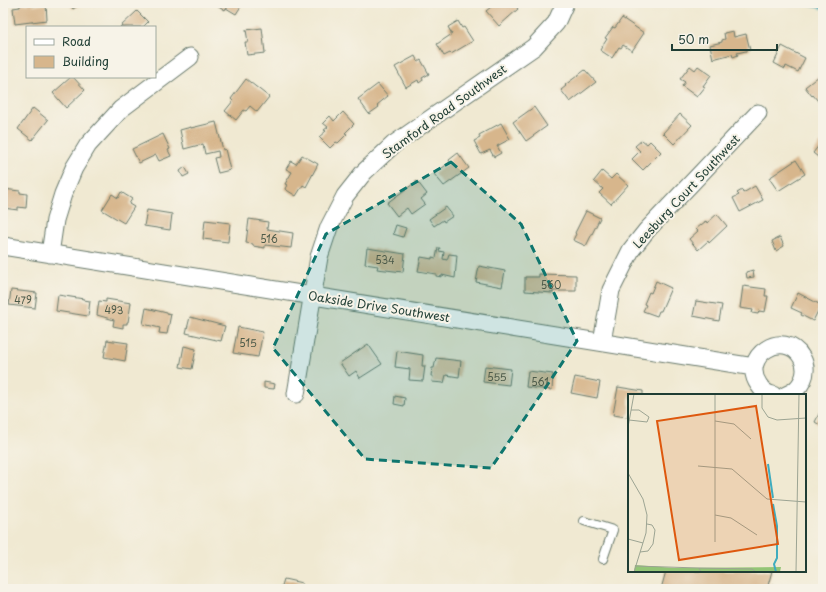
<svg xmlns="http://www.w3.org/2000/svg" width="826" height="592" viewBox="0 0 826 592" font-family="'Playpen Sans',sans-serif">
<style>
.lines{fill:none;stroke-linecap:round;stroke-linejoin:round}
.stream{stroke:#3facbe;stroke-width:4}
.building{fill:#d7b68c}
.service-casing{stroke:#68796b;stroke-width:10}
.minor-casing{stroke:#68796b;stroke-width:19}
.service{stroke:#fff;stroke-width:8}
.minor{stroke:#fff;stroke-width:17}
.marked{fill:#0f766e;fill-opacity:0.2;stroke:#0f766e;stroke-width:3;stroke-dasharray:8 5;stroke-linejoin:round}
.labels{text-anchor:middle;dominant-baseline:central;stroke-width:4;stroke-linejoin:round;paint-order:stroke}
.number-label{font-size:10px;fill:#4d5b4a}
.street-label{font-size:12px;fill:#1f3d34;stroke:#f7f3e8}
.inset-river{fill:none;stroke:#3facbe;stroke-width:2}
.inset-road{fill:none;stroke:#9ca493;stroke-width:1}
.view{fill:#de580e;fill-opacity:0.15;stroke:#de580e;stroke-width:2}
.inset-edge{fill:none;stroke:#1f3d34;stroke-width:2}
</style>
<rect width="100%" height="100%" fill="#f7f3e8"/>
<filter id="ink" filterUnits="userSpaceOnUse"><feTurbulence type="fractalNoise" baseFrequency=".025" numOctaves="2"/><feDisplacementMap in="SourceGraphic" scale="8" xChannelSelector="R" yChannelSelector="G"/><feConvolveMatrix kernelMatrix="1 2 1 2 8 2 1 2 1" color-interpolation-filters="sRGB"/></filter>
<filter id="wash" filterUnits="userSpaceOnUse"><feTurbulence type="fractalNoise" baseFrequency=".012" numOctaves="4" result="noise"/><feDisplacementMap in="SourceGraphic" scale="16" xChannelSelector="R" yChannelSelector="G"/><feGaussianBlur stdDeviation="0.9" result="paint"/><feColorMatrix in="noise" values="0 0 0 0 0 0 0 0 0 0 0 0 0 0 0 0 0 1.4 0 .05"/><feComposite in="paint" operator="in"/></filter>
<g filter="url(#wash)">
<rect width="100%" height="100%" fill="#f0e9d2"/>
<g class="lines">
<!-- stream -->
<path class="stream" d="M 805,3 L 823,7"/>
</g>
<g id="blocks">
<!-- building -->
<path class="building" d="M 33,3 L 33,6 L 46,4 L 47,20 L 15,24 L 13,8 L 20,7 L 20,5 Z
M 69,3 L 82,3 L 73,9 Z
M 219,3 L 243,3 L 236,14 L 226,8 L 225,10 L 217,5 Z
M 496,3 L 513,3 L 518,9 L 499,26 L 486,11 Z
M 137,11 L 148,22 L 143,27 L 120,27 Z
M 622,18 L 644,33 L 632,51 L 623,45 L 621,48 L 619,47 L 612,58 L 600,50 L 607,39 L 605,38 L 613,27 L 615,28 Z
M 458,21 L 462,28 L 464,27 L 473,41 L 451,54 L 450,53 L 444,56 L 437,44 L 452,34 L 448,27 Z
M 262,28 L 265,53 L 247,55 L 245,42 L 248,42 L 246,30 Z
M 733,31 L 734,37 L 746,34 L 750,50 L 737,53 L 738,55 L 733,57 L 732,54 L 713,59 L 710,45 L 722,42 L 722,40 L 725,39 L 724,33 Z
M 782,46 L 805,58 L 798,72 L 786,66 L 785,69 L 774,63 Z
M 415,56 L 418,62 L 421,60 L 429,74 L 422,78 L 423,80 L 419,83 L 418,80 L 406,87 L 395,67 Z
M 690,66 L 695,70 L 698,66 L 711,75 L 703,86 L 705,87 L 697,97 L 682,86 L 685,82 L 680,79 Z
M 585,70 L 596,82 L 570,102 L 561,90 L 566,86 L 565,85 Z
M 819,76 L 823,81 L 823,107 L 813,95 L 812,96 L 805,87 Z
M 71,77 L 73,77 L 85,90 L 66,108 L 53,93 Z
M 246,79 L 269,97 L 257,112 L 250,106 L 246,111 L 244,110 L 236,120 L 225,111 L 233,101 L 231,99 Z
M 378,84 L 388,96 L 377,105 L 379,107 L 369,114 L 358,99 Z
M 534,107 L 547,126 L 526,141 L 513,122 Z
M 33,108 L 48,120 L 32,140 L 18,129 Z
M 343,112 L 354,124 L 345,133 L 347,134 L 338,143 L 336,142 L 330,148 L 319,137 L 326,131 L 324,130 L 328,127 L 323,123 L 330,116 L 334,121 Z
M 680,114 L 692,125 L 674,144 L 663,133 Z
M 216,122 L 223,150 L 225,149 L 230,170 L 218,173 L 214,158 L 219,157 L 218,151 L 205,154 L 203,144 L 184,149 L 180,130 L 191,127 L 191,128 Z
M 501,123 L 510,139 L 497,146 L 501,153 L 494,157 L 490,150 L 481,154 L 474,141 L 480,138 L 479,135 Z
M 163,134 L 170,149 L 168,150 L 171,156 L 159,161 L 156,155 L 139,163 L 132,149 Z
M 642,140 L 647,144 L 650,141 L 661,152 L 643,170 L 632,159 L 640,151 L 635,146 Z
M 823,140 L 823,161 L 813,153 Z
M 458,153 L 469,168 L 444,186 L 434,174 L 450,162 L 449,160 Z
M 302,155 L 318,164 L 306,187 L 303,185 L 296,196 L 285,189 L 287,185 L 285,184 L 292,172 L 286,169 L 291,161 L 296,164 Z
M 796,160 L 805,174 L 778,191 L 769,178 Z
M 185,167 L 189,174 L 183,177 L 180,171 Z
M 602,171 L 611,179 L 616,174 L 628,185 L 611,204 L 599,193 L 603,189 L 594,181 Z
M 417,181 L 427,194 L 421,199 L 425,204 L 411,214 L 407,208 L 397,216 L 387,203 Z
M 755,186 L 763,200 L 740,212 L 733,198 L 739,195 L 737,193 L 742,190 L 743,193 Z
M 3,189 L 20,191 L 20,193 L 27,194 L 26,208 L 18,207 L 18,210 L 3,208 Z
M 121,192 L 132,199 L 129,204 L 134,207 L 124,223 L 102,210 L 112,194 L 118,198 Z
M 446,207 L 453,216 L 444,222 L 443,220 L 434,226 L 429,219 Z
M 147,210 L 172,214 L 170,230 L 144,226 Z
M 586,211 L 600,218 L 586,246 L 573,240 L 576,234 L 575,233 Z
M 717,214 L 727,226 L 709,243 L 708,241 L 698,250 L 689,239 L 698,231 L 696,229 L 706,221 L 707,223 Z
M 249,219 L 268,222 L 267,229 L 293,233 L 291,248 L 265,245 L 265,248 L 253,246 L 253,244 L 246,243 Z
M 205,220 L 230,223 L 228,242 L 203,239 Z
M 396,225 L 406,228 L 403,237 L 393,234 Z
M 780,237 L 784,246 L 776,251 L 772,241 Z
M 367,248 L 405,254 L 403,272 L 377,269 L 378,266 L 365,264 Z
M 438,248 L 440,248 L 439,251 L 444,252 L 443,259 L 447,260 L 449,254 L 457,255 L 455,278 L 442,275 L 442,277 L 436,276 L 436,274 L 418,271 L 421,257 L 432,259 L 432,257 L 436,258 Z
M 479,266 L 505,271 L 502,287 L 476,282 Z
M 753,270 L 754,277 L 747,278 L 746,272 Z
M 539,274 L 576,275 L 576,291 L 553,291 L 553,293 L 525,291 L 525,277 L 539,277 Z
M 656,281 L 671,288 L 661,311 L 659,311 L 657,316 L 643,311 L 646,305 L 644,304 L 649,292 L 651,293 Z
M 743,286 L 766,289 L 765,296 L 768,296 L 765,312 L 759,311 L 758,314 L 752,313 L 753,310 L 740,308 Z
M 11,290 L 37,293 L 35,308 L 9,305 Z
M 798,293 L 821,305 L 813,321 L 801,315 L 802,313 L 791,308 Z
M 58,295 L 84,299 L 84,300 L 90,301 L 88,316 L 56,311 Z
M 106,299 L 131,303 L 128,322 L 127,322 L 127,324 L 123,324 L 123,328 L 113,326 L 114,320 L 97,315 L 99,301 L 106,302 Z
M 696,301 L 722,305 L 719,321 L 693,316 Z
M 146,308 L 171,314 L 167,334 L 159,333 L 160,328 L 143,324 Z
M 190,317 L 225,326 L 221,341 L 186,333 Z
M 238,327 L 263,332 L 258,357 L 233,353 Z
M 107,340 L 128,343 L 125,361 L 104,357 Z
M 368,344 L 382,364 L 360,378 L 356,371 L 349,376 L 340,363 Z
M 184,346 L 196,349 L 192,369 L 180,367 Z
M 397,351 L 423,355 L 422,366 L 425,366 L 423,381 L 409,380 L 410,369 L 395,367 Z
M 436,358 L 461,361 L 459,377 L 446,375 L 444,383 L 432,382 L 433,376 L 431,376 L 432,368 L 434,368 Z
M 485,366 L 511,369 L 509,385 L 483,382 Z
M 528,371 L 553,374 L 552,390 L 526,387 Z
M 575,377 L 600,382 L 597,398 L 571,393 Z
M 264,382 L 275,384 L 274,389 L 264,388 Z
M 618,387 L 643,391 L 643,395 L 629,395 L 629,414 L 628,414 L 627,417 L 613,415 Z
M 395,396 L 405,398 L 404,406 L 394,404 Z
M 823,410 L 823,427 L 815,422 L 820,412 L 821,413 Z
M 666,571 L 772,571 L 767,589 L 661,589 Z
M 284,579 L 302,583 L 300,589 L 281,589 Z
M 773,585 L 783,589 L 771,589 Z"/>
</g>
</g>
<g filter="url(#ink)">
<use href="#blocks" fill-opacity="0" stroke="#68796b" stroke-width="1"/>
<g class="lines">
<defs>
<path id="service" d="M 584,521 L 613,530 L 603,559"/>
<path id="minor" d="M 3,246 L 754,367
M 50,254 L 55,220 L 63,194 L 74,168 L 88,145 L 121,109 L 190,57
M 602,342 L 611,290 L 631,250 L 647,230 L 758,113
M 296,394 L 319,257 L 329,227 L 345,196 L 364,172 L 394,144 L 534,47 L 556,23 L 565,3
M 773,395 C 767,394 762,390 759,385 C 739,357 784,327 802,358 C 810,373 801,390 786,395"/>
</defs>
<!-- service casing -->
<use href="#service" class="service-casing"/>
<!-- minor casing -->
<use href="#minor" class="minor-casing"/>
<!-- service -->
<use href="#service" class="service"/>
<!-- minor -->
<use href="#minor" class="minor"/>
</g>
</g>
<!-- marked area -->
<path class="marked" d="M 451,162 L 521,224 L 577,341 L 491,468 L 365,459 L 273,348 L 326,234 Z"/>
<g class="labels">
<!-- number labels -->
<g class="number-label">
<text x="269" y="238">516</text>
<text x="385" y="259">534</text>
<text x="551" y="284">560</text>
<text x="23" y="299">479</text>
<text x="114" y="309">493</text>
<text x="248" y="342">515</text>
<text x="497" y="376">555</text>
<text x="540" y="381">561</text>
</g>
<!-- street labels -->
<g class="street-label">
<text transform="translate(444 111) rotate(-36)">Stamford Road Southwest</text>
<text transform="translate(686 191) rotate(-47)">Leesburg Court Southwest</text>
<text transform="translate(379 306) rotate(9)">Oakside Drive Southwest</text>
</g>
</g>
<!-- overview -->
<g transform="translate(628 394)">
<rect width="178" height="178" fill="#f0e9d2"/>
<path d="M 7,171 L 47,174 L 153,173 L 152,178 L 6,178 Z" fill="#93c576"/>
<path class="inset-river" d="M 140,70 L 145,104M 145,110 L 149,132 L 149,164 L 146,170 L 148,178"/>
<path class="inset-road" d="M 134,0 L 134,14 L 140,23 L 149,26 L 178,24M 1,26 L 19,28 L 21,23 L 11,16 L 3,16M 87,27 L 106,30 L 123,45M 0,33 L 6,0M 70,72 L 104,75 L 139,105 L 178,108M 0,79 L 15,105 L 19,121 L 18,139 L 6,178M 87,121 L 103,124 L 129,141M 0,145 L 15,149M 87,148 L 87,0M 12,158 L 20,157 L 25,150 L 27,136 L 24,131 L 19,130M 7,172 L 71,174M 73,178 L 71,174 L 124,175 L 128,178M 168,178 L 171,0"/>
<path class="view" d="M 128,12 L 150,150 L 51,166 L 29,27 Z"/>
<rect width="178" height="178" class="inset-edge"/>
</g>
<!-- margin -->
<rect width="826" height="592" fill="none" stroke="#f7f3e8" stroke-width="16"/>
<!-- legend -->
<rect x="26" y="26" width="130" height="52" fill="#f7f3e8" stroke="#a1aaa0"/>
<rect x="34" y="39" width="20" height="6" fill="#ffffff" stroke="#a1aaa0"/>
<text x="62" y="46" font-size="12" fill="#1f3d34">Road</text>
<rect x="34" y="56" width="20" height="12" fill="#d7b68c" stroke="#a1aaa0"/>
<text x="62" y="66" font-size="12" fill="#1f3d34">Building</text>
<!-- scale -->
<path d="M672 44v6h105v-6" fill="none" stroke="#1f3d34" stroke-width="2"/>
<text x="678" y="44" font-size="12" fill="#1f3d34" stroke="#f7f3e8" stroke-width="3" paint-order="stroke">50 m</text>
</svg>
